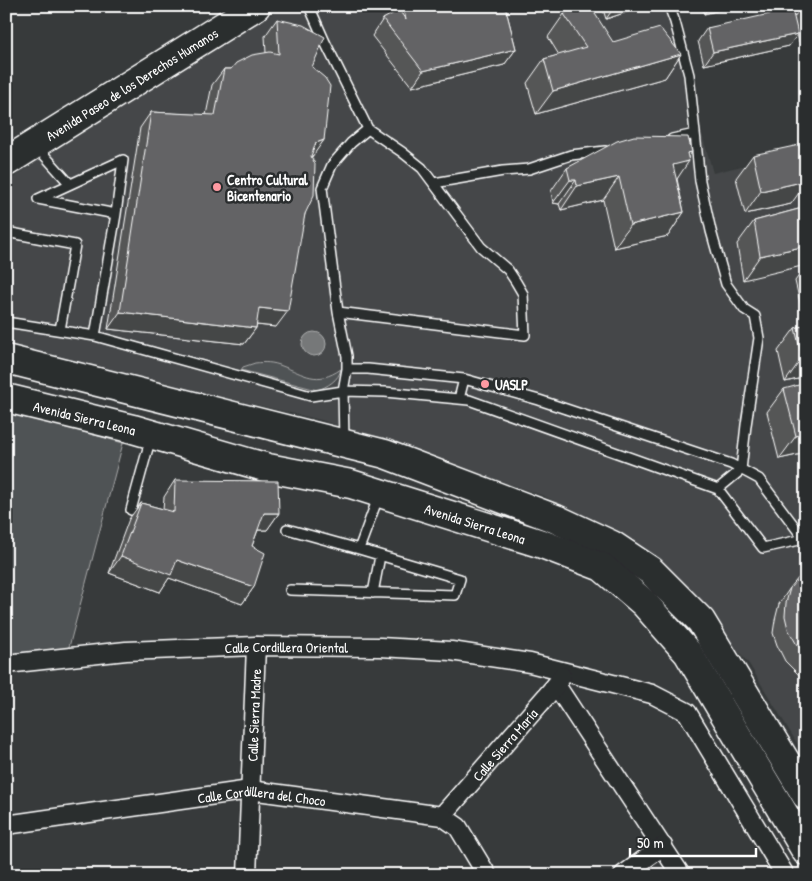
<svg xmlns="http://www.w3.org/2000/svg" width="812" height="881" viewBox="0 0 812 881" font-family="'Patrick Hand',sans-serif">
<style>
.built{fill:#444748}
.green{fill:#505354;stroke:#a8a9aa}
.water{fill:#767879;stroke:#adaeaf}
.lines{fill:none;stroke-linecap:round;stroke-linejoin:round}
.lane-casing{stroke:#fff;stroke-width:12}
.street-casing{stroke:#fff;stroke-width:21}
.primary-casing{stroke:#fff;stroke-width:31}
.highway-casing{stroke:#fff;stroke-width:31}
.lane{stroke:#2a2d2e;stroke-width:9}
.street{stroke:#2a2d2e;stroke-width:18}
.primary{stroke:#2a2d2e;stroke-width:28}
.highway{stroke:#2a2d2e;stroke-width:28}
.wall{fill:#555657;stroke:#fff}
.shaded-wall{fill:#454647;stroke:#fff}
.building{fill:#636465;stroke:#fff}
.poi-dot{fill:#ff9aa2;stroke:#2a2d2e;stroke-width:2}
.labels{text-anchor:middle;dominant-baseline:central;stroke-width:5;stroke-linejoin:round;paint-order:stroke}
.street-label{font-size:14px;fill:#fff;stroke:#2a2d2e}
.poi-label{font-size:14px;font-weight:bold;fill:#fff;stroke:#2a2d2e;text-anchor:start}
</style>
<rect width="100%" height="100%" fill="#373a3b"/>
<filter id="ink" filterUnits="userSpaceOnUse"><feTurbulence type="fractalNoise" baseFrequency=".02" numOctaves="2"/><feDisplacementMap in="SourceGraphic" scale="10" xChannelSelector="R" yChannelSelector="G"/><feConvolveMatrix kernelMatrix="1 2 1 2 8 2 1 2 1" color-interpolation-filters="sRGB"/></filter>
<g filter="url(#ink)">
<!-- built -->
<path class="built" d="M 285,6 L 666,6 L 713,173 L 806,150 L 806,758 L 749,664 L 661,561 L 544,496 L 321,420 L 6,348 L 6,183 L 102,114 Z"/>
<!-- green -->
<path class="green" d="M 255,363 C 264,362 273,362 282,366 C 304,374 317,386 341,369 C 339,380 327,387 317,390 L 241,370 L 243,367 Z
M 6,410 L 123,443 L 69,647 L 6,661 Z"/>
<!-- water -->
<path class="water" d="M302 344a12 12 0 1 1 24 0a12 12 0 1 1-24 0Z"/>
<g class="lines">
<defs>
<path id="lane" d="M 309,6 L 325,42 L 368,129 L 402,152 L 422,168 L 481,247 L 508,270 L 516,282 L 523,294 L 525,335 L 338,312 L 347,356 L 347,369 L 343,391 L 344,441
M 669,6 L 675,22 L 689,75 L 700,181 L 711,231 L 726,284 L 744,309 L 755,316 L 759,338 L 746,425 L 741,470 L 718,489
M 672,139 L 695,134
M 36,146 L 70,184
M 434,183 L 503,171 L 529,169 L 571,155 L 605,151
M 116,214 L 123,160
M 6,232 L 75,245 L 60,330
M 338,312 L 322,188 L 332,165 L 351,143 L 368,129
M 6,322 L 95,336 L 311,396 L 343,391 L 385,392 L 469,400 L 718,489 L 763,548 L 804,539 L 759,479 L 731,464 L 539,400 L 464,379 L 368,369 L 347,369
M 95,336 L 116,214 L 38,199 L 123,160
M 459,399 L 464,379
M 131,510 L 151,437
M 287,529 L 359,549 L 379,495
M 290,590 L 455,595 L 460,579 L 359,549
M 373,593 L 380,556"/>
<g id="street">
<path id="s1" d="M 6,664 L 126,651 L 256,646 L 380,647 L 451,651 L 530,663 L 652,694 L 687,712 L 785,875"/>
<path d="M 556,685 L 681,875"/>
<path id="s2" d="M 442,816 L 556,685 L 562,676"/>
<path id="s3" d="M 6,825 L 250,790 L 442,816 L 458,827 L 487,875"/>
<path id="s4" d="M 247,875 L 256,646"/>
<path d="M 623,875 L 663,846"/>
</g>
<g id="primary">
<path id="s5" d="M 6,162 L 256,6"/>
</g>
<g id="highway">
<path d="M 6,359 L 385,454 L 556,519 L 612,545 L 651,571 L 701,621 L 806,795"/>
<path id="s6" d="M 6,398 L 133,429 L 268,468 L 351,484 L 542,544 L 602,567 L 644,603 L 688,653 L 806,851"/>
</g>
</defs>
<!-- lane casing -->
<use href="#lane" class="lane-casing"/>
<!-- street casing -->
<use href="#street" class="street-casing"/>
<!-- primary casing -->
<use href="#primary" class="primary-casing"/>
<!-- highway casing -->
<use href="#highway" class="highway-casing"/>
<!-- lane -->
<use href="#lane" class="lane"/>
<!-- street -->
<use href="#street" class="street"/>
<!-- primary -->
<use href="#primary" class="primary"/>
<!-- highway -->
<use href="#highway" class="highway"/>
</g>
<!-- wall -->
<path class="wall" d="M 395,6 L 505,6 L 516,49 L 504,65 L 412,87 L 372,36 L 383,19 L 392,15 L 393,9 Z
M 602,6 L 645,6 L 606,19 Z
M 702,6 L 735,6 L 704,14 Z
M 806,9 L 806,40 L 799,42 L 797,34 L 789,46 L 704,65 L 698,41 L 707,28 L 794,17 L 799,10 Z
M 564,14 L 613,42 L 681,54 L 665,78 L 536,114 L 527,83 L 544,59 L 559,55 L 548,37 Z
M 277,19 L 312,67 L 324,140 L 311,157 L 305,214 L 276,327 L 256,325 L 256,328 L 244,344 L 108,329 L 140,128 L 151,112 L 206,115 L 212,85 L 224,69 L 231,69 L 266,53 L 265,36 Z
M 753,155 L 791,204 L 745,214 L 736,178 Z
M 688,157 L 677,179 L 684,212 L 668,236 L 614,248 L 603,200 L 561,210 L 559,204 L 553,203 L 551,191 L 567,168 Z
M 806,190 L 806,206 L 803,194 Z
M 806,207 L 743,280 L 737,244 L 754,221 Z
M 806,266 L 806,323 L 805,324 L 795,281 Z
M 806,325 L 806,377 L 785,382 L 778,351 L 795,328 Z
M 784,389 L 806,453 L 779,459 L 767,412 Z
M 175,480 L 279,513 L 267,530 L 258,530 L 252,546 L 254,587 L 242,604 L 169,578 L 160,592 L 109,573 L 129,519 L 141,503 L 163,509 L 164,497 Z
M 806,576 L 806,680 L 802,681 L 801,677 L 785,661 L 777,645 L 773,633 L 775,620 L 779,604 L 790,588 Z"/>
<!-- shaded-wall -->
<path class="shaded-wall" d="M 615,6 L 645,6 L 606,19 Z
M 709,6 L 735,6 L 704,14 Z
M 805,33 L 806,40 L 799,42 Z
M 798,34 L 789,46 L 704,65 L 713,52 Z
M 516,49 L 504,65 L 412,87 L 423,71 Z
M 681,54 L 665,78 L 536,114 L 553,91 Z
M 324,140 L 312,157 L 305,159 L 316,143 Z
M 692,152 L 685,162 L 689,161 L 673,185 L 673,165 L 687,153 Z
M 619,177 L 603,200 L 561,210 L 577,186 Z
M 570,180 L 576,180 L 559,204 L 553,203 Z
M 806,181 L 806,183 L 791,204 L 745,214 L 761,191 Z
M 684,212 L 668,236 L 614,248 L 630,225 Z
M 806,246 L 806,265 L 743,280 L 760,256 Z
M 259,308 L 288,311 L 276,327 L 247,324 Z
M 120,312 L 256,328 L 244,344 L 108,329 Z
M 806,357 L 806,377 L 785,382 L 802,358 Z
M 806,433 L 806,453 L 779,459 L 796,436 Z
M 264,513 L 279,513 L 267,530 L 253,530 Z
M 121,556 L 177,560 L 254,587 L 242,604 L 169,578 L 160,592 L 109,573 Z"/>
<!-- building -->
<path class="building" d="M 403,6 L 505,6 L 516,49 L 423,71 L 383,19 L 399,10 L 406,20 Z
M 576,6 L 590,6 L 613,42 L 660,28 L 681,54 L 553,91 L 544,59 L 586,47 L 564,14 Z
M 792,9 L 798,34 L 713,52 L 707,28 Z
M 806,9 L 806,33 L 805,33 L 799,10 Z
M 277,19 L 303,25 L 325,37 L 312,67 L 325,78 L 330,86 L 324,140 L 316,143 L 311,156 L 315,164 L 314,195 L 305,214 L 288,311 L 259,308 L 256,328 L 120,312 L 151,112 L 215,115 L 224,69 L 231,69 L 236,63 L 252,55 L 270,52 L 279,54 Z
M 634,136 L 688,137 L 692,152 L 687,153 L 689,161 L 673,165 L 684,212 L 630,225 L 619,177 L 577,186 L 576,180 L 570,180 L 567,168 L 617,141 Z
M 799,145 L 806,173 L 806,181 L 761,191 L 753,155 Z
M 806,207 L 806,246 L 760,256 L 754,221 Z
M 806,325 L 806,357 L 802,358 L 795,328 Z
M 806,383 L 806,433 L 796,436 L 784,389 Z
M 175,480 L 278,481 L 279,513 L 264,513 L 252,546 L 265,553 L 254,587 L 177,560 L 171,575 L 121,556 L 141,503 L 174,512 Z
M 806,576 L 806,653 L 797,645 L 788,629 L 785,616 L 786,603 L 790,588 L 799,577 Z"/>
</g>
<!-- markers -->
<g class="poi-dot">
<circle cx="217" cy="187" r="5"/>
<circle cx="485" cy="384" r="5"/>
</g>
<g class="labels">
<!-- street labels -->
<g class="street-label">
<text stroke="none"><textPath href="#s5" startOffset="148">Avenida Paseo de los Derechos Humanos</textPath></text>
<text stroke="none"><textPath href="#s6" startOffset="81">Avenida Sierra Leona</textPath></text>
<text stroke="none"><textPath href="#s6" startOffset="486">Avenida Sierra Leona</textPath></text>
<text stroke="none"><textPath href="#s1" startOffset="281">Calle Cordillera Oriental</textPath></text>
<text stroke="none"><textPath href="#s4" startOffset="160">Calle Sierra Madre</textPath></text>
<text stroke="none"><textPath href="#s2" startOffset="95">Calle Sierra María</textPath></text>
<text stroke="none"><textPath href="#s3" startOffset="258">Calle Cordillera del Choco</textPath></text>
</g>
<!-- poi labels -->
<g class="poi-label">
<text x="227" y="179">Centro Cultural<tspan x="227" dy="16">Bicentenario</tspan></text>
<text x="495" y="384">UASLP</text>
</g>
</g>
<!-- margin -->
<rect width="812" height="881" fill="none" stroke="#2a2d2e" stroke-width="25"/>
<rect x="12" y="12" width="787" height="856" fill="none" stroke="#fff" stroke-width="2" filter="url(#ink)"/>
<!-- scale -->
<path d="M630 848v8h126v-8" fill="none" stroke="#ffffff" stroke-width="2.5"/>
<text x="637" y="848" font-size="15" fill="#ffffff" stroke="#2a2d2e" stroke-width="4" paint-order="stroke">50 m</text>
</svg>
